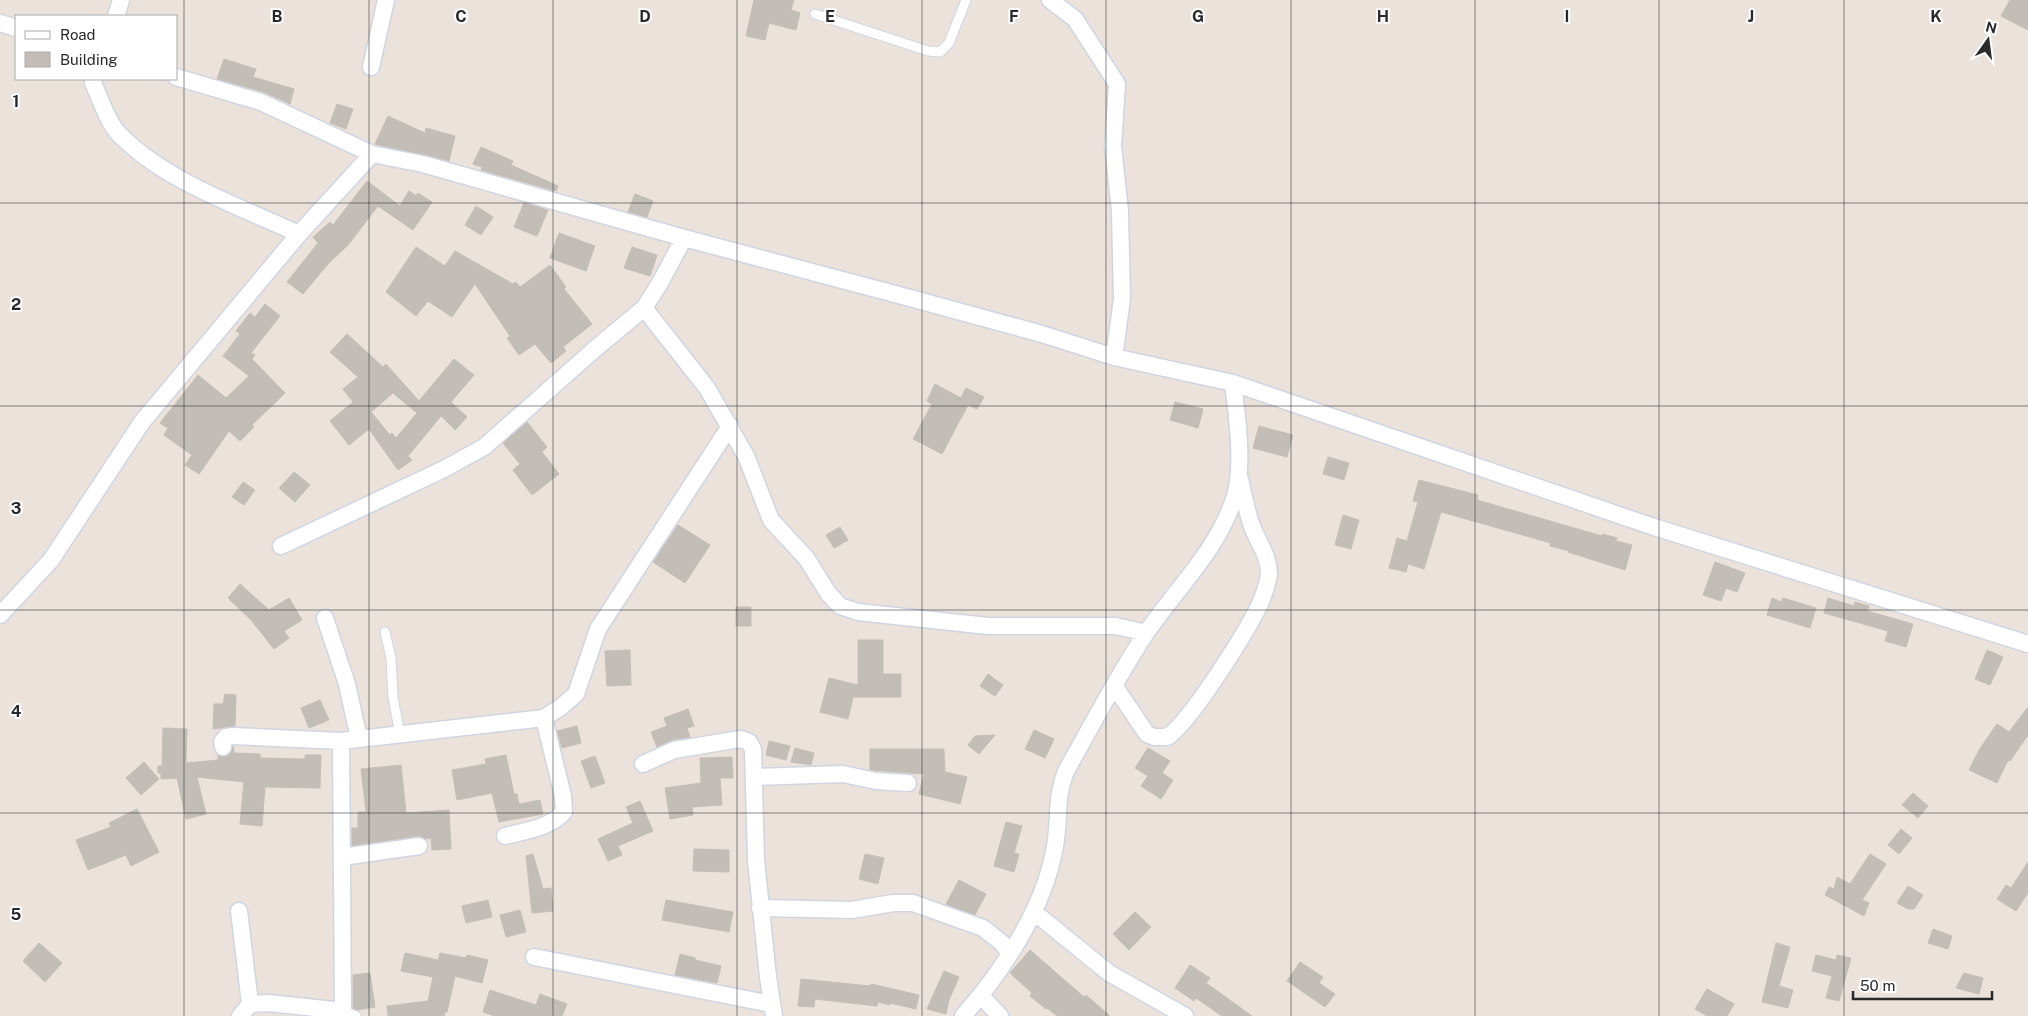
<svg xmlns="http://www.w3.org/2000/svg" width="2028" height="1016" viewBox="0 0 2028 1016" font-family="'Public Sans',sans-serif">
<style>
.building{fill:#c3bdb7;stroke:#c5beb5;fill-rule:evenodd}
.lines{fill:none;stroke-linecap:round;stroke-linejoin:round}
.service-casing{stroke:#d0d5e1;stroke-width:11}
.minor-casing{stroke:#d0d5e1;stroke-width:19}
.service{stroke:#fff;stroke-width:9}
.minor{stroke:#fff;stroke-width:16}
.grid{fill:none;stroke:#292929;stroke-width:1;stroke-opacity:0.55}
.grid-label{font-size:16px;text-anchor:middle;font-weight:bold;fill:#292929;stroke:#fff;stroke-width:4;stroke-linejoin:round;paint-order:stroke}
</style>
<rect width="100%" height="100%" fill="#eae2db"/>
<!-- building -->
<path class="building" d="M 754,0 L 794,0 L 791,10 L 800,13 L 796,30 L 769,23 L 765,40 L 746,36 Z
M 2010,0 L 2028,0 L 2028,30 L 2001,16 Z
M 224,59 L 256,69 L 253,77 L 294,89 L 290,104 L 264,92 L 217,79 Z
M 337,104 L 353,109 L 346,129 L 330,123 Z
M 388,116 L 425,133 L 426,128 L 455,136 L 449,161 L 375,144 Z
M 481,147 L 513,161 L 511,165 L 558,186 L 556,191 L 481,170 L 482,167 L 473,164 Z
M 367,181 L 400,206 L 409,191 L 416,196 L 418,193 L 432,202 L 413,230 L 378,206 L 348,245 L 327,265 L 303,294 L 287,282 L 318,243 L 313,237 L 330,222 L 333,225 Z
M 635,194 L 653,201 L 647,217 L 628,212 Z
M 524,203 L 548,210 L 537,236 L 514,227 Z
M 476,206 L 493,217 L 481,235 L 465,225 Z
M 559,233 L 595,246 L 586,271 L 550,258 Z
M 416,247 L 445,266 L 455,251 L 513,284 L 516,282 L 520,287 L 550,265 L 566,287 L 564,289 L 592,324 L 563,347 L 566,351 L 551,363 L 535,344 L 519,355 L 507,338 L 510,336 L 475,284 L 452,317 L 428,301 L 416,316 L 386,292 Z
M 632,247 L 657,255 L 650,276 L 624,268 Z
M 265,304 L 280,316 L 251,353 L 255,355 L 252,359 L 285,393 L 252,425 L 254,427 L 240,441 L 229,431 L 199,474 L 185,465 L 192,455 L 164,435 L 168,428 L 160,423 L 198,375 L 226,398 L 249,376 L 223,356 L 240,334 L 236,331 L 250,313 L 255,317 Z
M 347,334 L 383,367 L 386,364 L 419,401 L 454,359 L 474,375 L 451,402 L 467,417 L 455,430 L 441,416 L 408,456 L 412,460 L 398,470 L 369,429 L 349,445 L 330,421 L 353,402 L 343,389 L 358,377 L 330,352 ZM 393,393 L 417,413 L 396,438 L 392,433 L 390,435 L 371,412 Z
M 935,384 L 961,398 L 966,388 L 984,397 L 977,409 L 968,405 L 942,454 L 913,439 L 932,404 L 927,401 Z
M 1175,402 L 1203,409 L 1198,428 L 1170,420 Z
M 527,422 L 547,447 L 542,452 L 559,474 L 532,495 L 513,470 L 520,464 L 503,443 Z
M 1259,426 L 1293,435 L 1287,457 L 1253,448 Z
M 1328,457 L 1349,463 L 1344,480 L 1323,474 Z
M 294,472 L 310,485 L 295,502 L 279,488 Z
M 1419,480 L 1478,495 L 1477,500 L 1602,536 L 1602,534 L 1617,538 L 1616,541 L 1632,545 L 1625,570 L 1568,552 L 1569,551 L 1550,546 L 1551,543 L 1441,512 L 1424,569 L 1408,564 L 1406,572 L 1389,568 L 1397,538 L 1407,541 L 1418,502 L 1413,501 Z
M 243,482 L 255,490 L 244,505 L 232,497 Z
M 1343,515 L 1359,520 L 1351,549 L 1335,545 Z
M 678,525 L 710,545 L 685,583 L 653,562 Z
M 840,527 L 848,540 L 834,548 L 826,535 Z
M 1715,562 L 1745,573 L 1737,592 L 1726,588 L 1721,601 L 1703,595 Z
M 240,584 L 269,610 L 289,598 L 302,620 L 284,631 L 289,638 L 274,649 L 251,620 L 228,598 Z
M 1772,598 L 1782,602 L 1783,598 L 1816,608 L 1810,628 L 1767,615 Z
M 1828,598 L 1854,606 L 1855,602 L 1869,606 L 1867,611 L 1913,624 L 1906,647 L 1885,641 L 1888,631 L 1824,613 Z
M 736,607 L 751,607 L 751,626 L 736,626 Z
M 858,640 L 883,640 L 883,674 L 901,674 L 901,697 L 853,697 L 848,719 L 820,712 L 829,678 L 858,685 Z
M 630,650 L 631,685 L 607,686 L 605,651 Z
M 1987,650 L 2003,657 L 1990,685 L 1975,679 Z
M 988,674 L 1003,685 L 995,696 L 980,686 Z
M 225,694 L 236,695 L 235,726 L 213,729 L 214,704 L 223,704 Z
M 320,700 L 329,720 L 309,728 L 301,708 Z
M 2028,707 L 2028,735 L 2010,761 L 2008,760 L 1997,783 L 1969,770 L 1979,750 L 1997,724 L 2009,732 Z
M 688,709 L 694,726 L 687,728 L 690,737 L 672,740 L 657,747 L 651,732 L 667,726 L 664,718 Z
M 577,726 L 581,743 L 562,748 L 557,731 Z
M 163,728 L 187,729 L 186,763 L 218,760 L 218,755 L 224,757 L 229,755 L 233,746 L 234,753 L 260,754 L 260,758 L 305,759 L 305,755 L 321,755 L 320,788 L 265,787 L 262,826 L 240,824 L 244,782 L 197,777 L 206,814 L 186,819 L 177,778 L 161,779 L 161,773 L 158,773 L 158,766 L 162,766 Z
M 1034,730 L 1054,739 L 1045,758 L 1025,749 Z
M 995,735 L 979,754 L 968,745 L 975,736 Z
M 769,741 L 790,746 L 786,760 L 766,755 Z
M 795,748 L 814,753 L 811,765 L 791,762 Z
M 1148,748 L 1170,761 L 1162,773 L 1173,780 L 1161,799 L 1141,786 L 1148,776 L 1135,768 Z
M 870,749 L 944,749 L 945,773 L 946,772 L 967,777 L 960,804 L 919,794 L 924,774 L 870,770 Z
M 506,755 L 514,794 L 517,794 L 519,804 L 540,800 L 543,814 L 499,822 L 492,793 L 457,800 L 452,770 L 486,764 L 485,759 Z
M 595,756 L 605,783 L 591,788 L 581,761 Z
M 732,757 L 733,778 L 720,778 L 722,805 L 692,807 L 693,815 L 670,819 L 665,788 L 701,783 L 700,758 Z
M 144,762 L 159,779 L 141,795 L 126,778 Z
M 401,765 L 406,813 L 449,810 L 451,849 L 432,850 L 431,838 L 426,839 L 418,836 L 352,846 L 352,828 L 358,828 L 358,812 L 366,812 L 361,769 Z
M 1913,793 L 1928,806 L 1918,818 L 1902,805 Z
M 640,801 L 653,831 L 618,846 L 622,855 L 608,861 L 598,839 L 633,823 L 626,807 Z
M 137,809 L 159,852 L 131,866 L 126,855 L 88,870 L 76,840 L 111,827 L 109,823 Z
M 1006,822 L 1022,826 L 1014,853 L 1019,854 L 1014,872 L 994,866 Z
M 1901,829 L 1912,838 L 1899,854 L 1888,845 Z
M 694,849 L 729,850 L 729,872 L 693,871 Z
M 533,854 L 543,889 L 551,888 L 553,911 L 532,913 L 526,856 Z
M 865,854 L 884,858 L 878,884 L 859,879 Z
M 1870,854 L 1886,864 L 1862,900 L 1869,903 L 1864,916 L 1825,895 L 1829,887 L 1834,889 L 1837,877 L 1850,884 Z
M 2028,862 L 2028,893 L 2016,911 L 1997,899 L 2006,885 L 2011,888 Z
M 959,880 L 986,894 L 975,915 L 946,904 Z
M 1908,886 L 1923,895 L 1914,909 L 1908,909 L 1897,903 Z
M 488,900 L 492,917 L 466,923 L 462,906 Z
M 666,900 L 733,912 L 729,932 L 662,920 Z
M 520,910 L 526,932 L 506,937 L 500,915 Z
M 1135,912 L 1151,927 L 1129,950 L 1113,934 Z
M 1933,929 L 1952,936 L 1948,949 L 1928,943 Z
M 39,943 L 62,963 L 45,982 L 23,961 Z
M 1776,943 L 1790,947 L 1779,986 L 1793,990 L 1788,1008 L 1762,1002 Z
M 1030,950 L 1084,997 L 1086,995 L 1110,1016 L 1057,1016 L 1047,1008 L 1046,1009 L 1030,996 L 1032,993 L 1010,973 Z
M 405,953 L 438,960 L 440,953 L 466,958 L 467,955 L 488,960 L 482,983 L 455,976 L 447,1012 L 445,1012 L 444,1016 L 388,1016 L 387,1006 L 428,1001 L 433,977 L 401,971 Z
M 680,954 L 695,958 L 695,960 L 721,966 L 717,983 L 675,975 Z
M 1816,955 L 1836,960 L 1837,955 L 1851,958 L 1839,1001 L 1826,998 L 1832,976 L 1812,971 Z
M 1300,962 L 1323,977 L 1319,983 L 1335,994 L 1325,1007 L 1287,981 Z
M 1190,965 L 1210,978 L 1206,983 L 1252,1016 L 1222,1016 L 1196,998 L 1194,1001 L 1175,988 Z
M 944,971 L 959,977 L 949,1000 L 946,1014 L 927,1009 Z
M 370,973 L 375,1007 L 357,1010 L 353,1008 L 353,975 Z
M 1964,973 L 1983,978 L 1979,994 L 1956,988 Z
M 801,979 L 870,986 L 871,984 L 919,995 L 916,1009 L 890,1003 L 890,1005 L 878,1002 L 877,1006 L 815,999 L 814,1007 L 798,1006 Z
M 1707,989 L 1734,1004 L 1727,1016 L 1707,1016 L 1695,1009 Z
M 490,990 L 536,1005 L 540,994 L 567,1004 L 562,1016 L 495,1016 L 483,1012 Z"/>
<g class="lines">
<defs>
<path id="service" d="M 815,14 L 928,51 L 940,52 L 949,43 L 966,0
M 385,632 L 391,658 L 393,697 L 400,735
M 343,1011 L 356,1016"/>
<path id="minor" d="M 1050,0 L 1075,19 L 1117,84 L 1113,146 L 1120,211 L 1122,299 L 1114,357
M 116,16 L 121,0
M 0,23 L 16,28
M 371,67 L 386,0
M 176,77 L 261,102 L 372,154 L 423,164 L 684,238 L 910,298 L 1042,334 L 1114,357 L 1233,383 L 1651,526 L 2028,644
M 94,79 L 93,83 C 100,98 108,123 119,134 C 164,181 241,207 299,234
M 644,308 L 707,388 L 746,456 L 771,520 L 807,559 L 828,593 L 840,606 L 858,612 L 988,626 L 1116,626 L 1146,633
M 281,546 L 444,469 L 484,447 L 595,349 L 644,308 L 660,283 L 684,238
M 0,615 L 51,560 L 142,422 L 299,234 L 372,154
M 325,618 L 347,684 L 359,739
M 1115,687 L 1147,734 L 1154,737 L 1167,737 C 1189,724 1251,626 1262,599 C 1265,591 1268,582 1269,574 C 1269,557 1260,545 1254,531 C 1247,515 1244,496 1240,479
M 223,747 L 222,742 L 226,737 L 233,736 L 341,741
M 643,764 L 674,750 L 734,740 L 741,739 L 749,742 L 753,749 L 756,860 L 768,977 L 774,1016
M 754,777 L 843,774 L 876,781 L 908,783
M 505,836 C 525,831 550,828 564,812 L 563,796 L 544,718
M 342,857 L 419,846
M 760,908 L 852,910 L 893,903 L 913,903 L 983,928 L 1002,943 L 1009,953
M 239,911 L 250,1004
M 1034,912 L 1109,973 L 1185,1016
M 534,957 L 771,1004
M 981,996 L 1000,1016
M 240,1016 L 250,1004 L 269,1003 L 343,1011 L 341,741 L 544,718 L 561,707 L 576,694 L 598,629 L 730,426
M 963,1016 C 1003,971 1045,907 1055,846 C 1060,819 1055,798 1066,771 C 1092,725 1117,677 1146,633 C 1177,588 1218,550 1235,496 C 1244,465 1237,415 1233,383"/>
</defs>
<!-- service casing -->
<use href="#service" class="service-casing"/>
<!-- minor casing -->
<use href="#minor" class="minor-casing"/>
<!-- service -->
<use href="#service" class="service"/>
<!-- minor -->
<use href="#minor" class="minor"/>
</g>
<!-- grid -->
<path class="grid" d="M 184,0 L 184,1016M 369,0 L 369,1016M 553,0 L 553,1016M 737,0 L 737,1016M 922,0 L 922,1016M 1106,0 L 1106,1016M 1291,0 L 1291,1016M 1475,0 L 1475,1016M 1659,0 L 1659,1016M 1844,0 L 1844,1016M 0,203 L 2028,203M 0,406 L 2028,406M 0,610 L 2028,610M 0,813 L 2028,813"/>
<g class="grid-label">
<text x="277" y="22">B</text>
<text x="461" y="22">C</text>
<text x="645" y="22">D</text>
<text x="830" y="22">E</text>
<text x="1014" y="22">F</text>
<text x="1198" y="22">G</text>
<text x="1383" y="22">H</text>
<text x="1567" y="22">I</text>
<text x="1751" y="22">J</text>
<text x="1936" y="22">K</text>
<text x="16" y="107">1</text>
<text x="16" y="310">2</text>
<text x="16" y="514">3</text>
<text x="16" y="717">4</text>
<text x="16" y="920">5</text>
</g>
<!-- legend -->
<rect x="15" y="15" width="162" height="65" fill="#ffffff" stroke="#a9a9a9"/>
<rect x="25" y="31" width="25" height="8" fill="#ffffff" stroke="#a9a9a9"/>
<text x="60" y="40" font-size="15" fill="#292929">Road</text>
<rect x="25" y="52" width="25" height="15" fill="#c3bdb7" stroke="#a9a9a9"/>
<text x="60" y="65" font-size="15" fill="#292929">Building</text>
<!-- north arrow -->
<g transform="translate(1988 40) rotate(14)" stroke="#ffffff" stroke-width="4" paint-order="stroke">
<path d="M0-4L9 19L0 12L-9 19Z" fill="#292929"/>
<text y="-8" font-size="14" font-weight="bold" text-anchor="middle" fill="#292929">N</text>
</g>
<!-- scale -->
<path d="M1853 991v8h139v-8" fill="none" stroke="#292929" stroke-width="2.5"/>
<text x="1860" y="991" font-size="15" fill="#292929" stroke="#ffffff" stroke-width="4" paint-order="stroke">50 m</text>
</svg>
